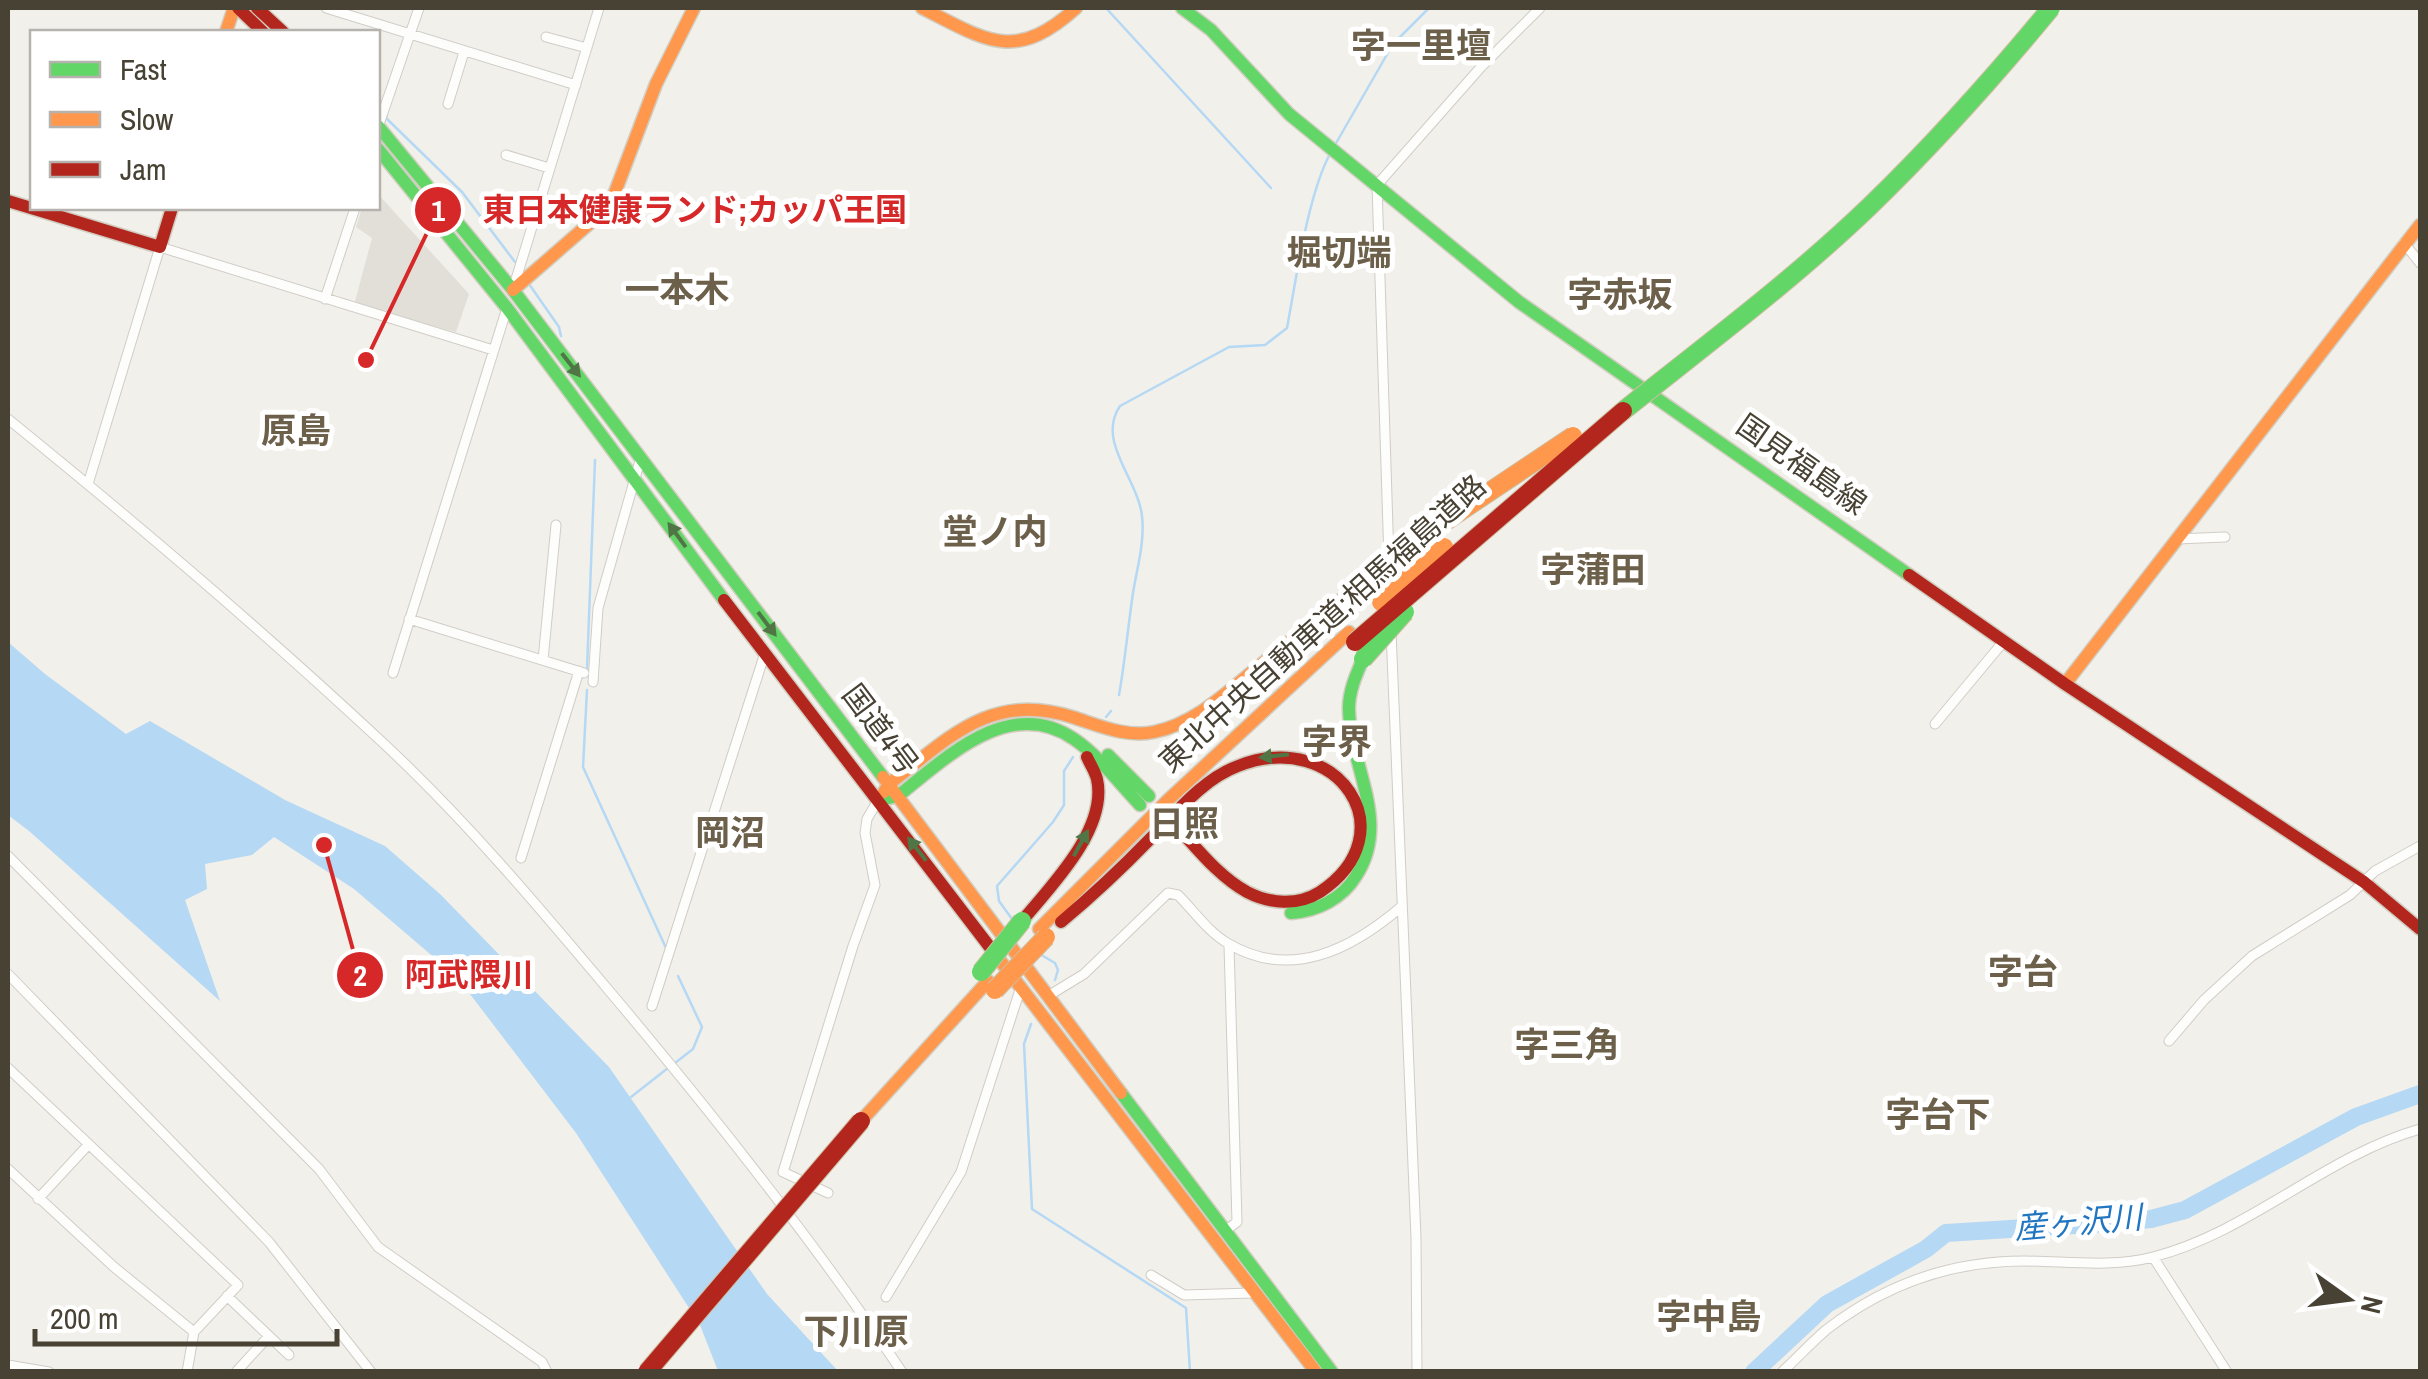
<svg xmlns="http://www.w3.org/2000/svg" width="2428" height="1379" viewBox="0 0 2428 1379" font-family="'Archivo Narrow','Noto Sans JP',sans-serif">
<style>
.parking{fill:#e1dfd8}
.water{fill:#b5d8f4}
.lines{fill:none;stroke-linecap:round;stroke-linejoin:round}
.stream{stroke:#b5d8f4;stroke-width:2.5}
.river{stroke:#b5d8f4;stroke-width:18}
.street-casing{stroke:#d0cdc7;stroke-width:11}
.fast-casing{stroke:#d1cdc0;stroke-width:15}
.slow-casing{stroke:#d1cdc0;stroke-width:15}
.jam-casing{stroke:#d1cdc0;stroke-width:15}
.street{stroke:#fdfdfc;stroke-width:9}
.fast{stroke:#63d668;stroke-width:12}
.slow{stroke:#ff974d;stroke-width:12}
.jam{stroke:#b3261e;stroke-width:12}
.fast-bridge-casing{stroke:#cdbfa2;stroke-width:20;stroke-linecap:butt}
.slow-bridge-casing{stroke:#cdbfa2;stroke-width:20;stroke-linecap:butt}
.jam-bridge-casing{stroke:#cdbfa2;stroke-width:20;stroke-linecap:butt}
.fast-bridge{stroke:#63d668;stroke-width:18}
.slow-bridge{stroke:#ff974d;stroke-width:18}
.jam-bridge{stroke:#b3261e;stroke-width:18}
.oneway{fill:#517646}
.labels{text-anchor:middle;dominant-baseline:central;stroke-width:10;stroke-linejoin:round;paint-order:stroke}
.street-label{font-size:30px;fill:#484234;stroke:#fff}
.water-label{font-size:32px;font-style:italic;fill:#2175c1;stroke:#fff}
.quarter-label{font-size:35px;font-weight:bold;fill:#6c604a;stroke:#fff}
.leader{fill:none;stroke:#d62828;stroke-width:4}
.callout-dot{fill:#d62828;stroke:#fff;stroke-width:4}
.mark-label{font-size:30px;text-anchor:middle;font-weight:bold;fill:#fff}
.callout-label{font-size:32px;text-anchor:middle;font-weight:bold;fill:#d62828;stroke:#fff;stroke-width:10;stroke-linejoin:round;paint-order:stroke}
</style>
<rect width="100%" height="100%" fill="#f2f0ea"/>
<!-- parking -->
<path class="parking" d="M 378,194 L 469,294 L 456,332 L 354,305 L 372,238 L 356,227 L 362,208 L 378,208 Z"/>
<!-- water -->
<path class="water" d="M 8,642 L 45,674 L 126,734 L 150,721 L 285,800 L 385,846 L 440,894 L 609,1067 L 767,1294 L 838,1371 L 718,1371 L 700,1325 L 576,1133 L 457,977 L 354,889 L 274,837 L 252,855 L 205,864 L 207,889 L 185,900 L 220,1001 L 29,831 L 8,815 Z"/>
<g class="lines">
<!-- stream -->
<path class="stream" d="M 1106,8 L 1271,188
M 387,115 L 386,118 L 462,192 L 515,262
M 1335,145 L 1393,44 L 1429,8
M 2420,247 L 2420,249
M 529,284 L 559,327 L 561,336
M 587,669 L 595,460
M 587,690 L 583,767 L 666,948
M 1119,695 C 1125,661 1128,627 1133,593 C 1137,568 1145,542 1142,516 C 1138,479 1096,441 1120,406 L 1229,347 L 1265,345 L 1287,328 C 1296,280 1308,193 1331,152
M 1106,717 L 1111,711
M 1012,919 L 999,901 L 997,886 L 1053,822 L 1064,805 L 1064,771 L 1073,757
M 1038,953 L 1055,963 L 1058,970 L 1055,980
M 1031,1024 L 1024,1044 L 1032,1209 L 1186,1308 L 1190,1372
M 675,1063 L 693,1049 L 702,1027 L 678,976
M 631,1097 L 668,1068"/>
<!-- river -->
<path class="river" d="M 1754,1372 L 1827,1304 L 1926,1249 L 1946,1233 L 2106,1223 L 2151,1219 L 2185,1210 L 2356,1117 L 2420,1094"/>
<defs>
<path id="street" d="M 326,8 L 576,85
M 546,37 L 587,48
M 448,104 L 464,52
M 378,127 L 419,8
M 506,155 L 549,168
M 2404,243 L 2420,263
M 513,289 L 599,8
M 325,299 L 355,208
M 8,419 C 135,522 261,629 381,741 C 464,818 538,906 611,993 C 713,1114 813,1240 902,1372
M 88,484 L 160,247 L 493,350
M 2177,539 L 2225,537
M 1390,591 L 1377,185 L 1481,67 L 1540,8
M 409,619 L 584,673
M 1391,631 L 1416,1238 L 1417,1372
M 543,660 L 556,525
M 393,673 L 507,308
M 593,682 L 598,608 L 641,457
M 1935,724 L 2004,641
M 8,856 L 319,1169 L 378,1247 L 542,1362 L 547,1372
M 521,858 L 579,671
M 8,974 L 269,1242 L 371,1372
M 1048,996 L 1084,974 L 1168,893 L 1178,895 C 1194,911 1209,933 1229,944 C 1292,981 1353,948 1401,907
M 652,1006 L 764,656
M 2169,1041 L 2204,1000 L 2252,956 L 2350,895 L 2375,871 L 2420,846
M 8,1068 L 238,1285 L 194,1332
M 8,1169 L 114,1267 L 194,1332 L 187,1372
M 828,1193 L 783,1172 L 853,946 L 875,885 L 865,833 L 867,819 L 877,802
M 38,1199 L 89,1144
M 1225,1231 L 1237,1222 L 1229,945
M 2153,1257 L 2227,1372
M 1151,1275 L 1184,1295 L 1252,1293
M 227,1296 L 289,1355
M 886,1297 L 961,1172 L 1020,990
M 8,1365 L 49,1372
M 236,1372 L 269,1336
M 1782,1372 C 1797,1358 1811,1343 1826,1330 C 1884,1285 1951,1261 2024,1261 C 2065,1261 2112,1268 2153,1257 C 2250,1232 2325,1156 2420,1129"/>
<path id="fast" d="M 1182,8 L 1211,30 L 1289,114 L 1519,302 L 1909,575
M 378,126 L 513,290 L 883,777
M 378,149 L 507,308 L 724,600
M 1108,755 L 1149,796
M 889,798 L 898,796 C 947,757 1010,695 1074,739 C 1099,756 1119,783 1140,805
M 1291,913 C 1317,911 1342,899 1356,876 C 1391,822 1351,769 1349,711 C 1348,693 1356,675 1363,659
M 1121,1093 L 1332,1372"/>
<path id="slow" d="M 922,8 C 987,41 1015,63 1076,8
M 226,32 L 234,8
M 513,290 L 598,216 L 614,195 L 656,84 L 694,8
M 2065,684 L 2420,225
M 883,777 L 1121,1093
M 884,792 L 889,784 C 949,738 991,691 1072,717 C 1098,725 1126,738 1154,732 C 1197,723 1229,690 1263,663 C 1294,638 1326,612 1358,586
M 1039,929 L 1167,801 L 1349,632
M 992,950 L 1316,1372
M 861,1121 L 988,981"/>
<path id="jam" d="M 238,8 L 263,32
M 257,8 L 283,32
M 8,201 L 160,247 L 172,208
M 1909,575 L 2065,684 L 2364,882 L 2420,929
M 724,600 L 992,950
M 1022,921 C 1051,886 1108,829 1097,779 C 1095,771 1090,764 1087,757
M 1061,922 C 1092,896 1122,868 1150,839 C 1176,813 1203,779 1238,766 C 1338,727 1409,833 1320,892 C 1298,906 1270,904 1247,892 C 1220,877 1200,852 1180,830"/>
</defs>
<!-- street casing -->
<use href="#street" class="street-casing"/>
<!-- fast casing -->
<use href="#fast" class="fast-casing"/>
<!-- slow casing -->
<use href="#slow" class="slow-casing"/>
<!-- jam casing -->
<use href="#jam" class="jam-casing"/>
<!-- street -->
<use href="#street" class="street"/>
<!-- fast -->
<use href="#fast" class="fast"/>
<!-- slow -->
<use href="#slow" class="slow"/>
<!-- jam -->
<use href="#jam" class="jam"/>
<defs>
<path id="fast-bridge" d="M 1623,411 C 1707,344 1793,280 1870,206 C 1934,144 1994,77 2051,8
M 1363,659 L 1405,612
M 981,972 L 1022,921"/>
<path id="slow-bridge" d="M 1358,586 L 1401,551 L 1573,436
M 1381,602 L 1444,547
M 995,990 L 1046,937"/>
<path id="jam-bridge" d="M 1355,642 L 1623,411
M 647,1372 L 861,1121"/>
</defs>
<!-- fast-bridge casing -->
<use href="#fast-bridge" class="fast-bridge-casing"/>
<!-- slow-bridge casing -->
<use href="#slow-bridge" class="slow-bridge-casing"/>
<!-- jam-bridge casing -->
<use href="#jam-bridge" class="jam-bridge-casing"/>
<!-- fast-bridge -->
<use href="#fast-bridge" class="fast-bridge"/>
<!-- slow-bridge -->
<use href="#slow-bridge" class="slow-bridge"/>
<!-- jam-bridge -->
<use href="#jam-bridge" class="jam-bridge"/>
</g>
<!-- one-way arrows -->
<defs><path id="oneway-solid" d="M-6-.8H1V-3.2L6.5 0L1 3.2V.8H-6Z" transform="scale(2.5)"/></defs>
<g class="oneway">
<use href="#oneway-solid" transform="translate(571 365) rotate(52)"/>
<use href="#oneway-solid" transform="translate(677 535) rotate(-126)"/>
<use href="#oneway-solid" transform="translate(767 624) rotate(53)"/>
<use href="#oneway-solid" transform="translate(1274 756) rotate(174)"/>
<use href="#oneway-solid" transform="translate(1081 843) rotate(-61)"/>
<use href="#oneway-solid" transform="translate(917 849) rotate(-128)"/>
</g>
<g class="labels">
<!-- street labels -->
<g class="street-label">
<text transform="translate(1802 464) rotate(35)">国見福島線</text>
<text transform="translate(1322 623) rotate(-42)">東北中央自動車道;相馬福島道路</text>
<text transform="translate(881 729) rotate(53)">国道4号</text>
</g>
<!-- water labels -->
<g class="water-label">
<text transform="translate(2078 1222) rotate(-5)">産ヶ沢川</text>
</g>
<!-- quarter labels -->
<g class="quarter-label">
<text x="1421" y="45">字一里壇</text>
<text x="1339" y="252">堀切端</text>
<text x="677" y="289">一本木</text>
<text x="1620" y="294">字赤坂</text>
<text x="296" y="430">原島</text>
<text x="995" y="531">堂ノ内</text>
<text x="1593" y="569">字蒲田</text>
<text x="1337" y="741">字界</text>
<text x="1184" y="823">日照</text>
<text x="730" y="832">岡沼</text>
<text x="2023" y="971">字台</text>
<text x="1567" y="1044">字三角</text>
<text x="1938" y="1114">字台下</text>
<text x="1709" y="1316">字中島</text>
<text x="856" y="1331">下川原</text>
</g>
</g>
<!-- callouts -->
<path class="leader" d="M366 360L438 210M324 845L360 975"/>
<g class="callout-dot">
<circle cx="366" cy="360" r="10"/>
<circle cx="324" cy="845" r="10"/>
<circle cx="438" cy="210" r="25"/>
<circle cx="360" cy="975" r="25"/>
</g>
<g class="mark-label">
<text x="438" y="221">1</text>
<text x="360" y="986">2</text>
</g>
<g class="callout-label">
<text x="695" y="221">東日本健康ランド;カッパ王国</text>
<text x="469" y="986">阿武隈川</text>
</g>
<!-- border -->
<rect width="2428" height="1379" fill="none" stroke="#484234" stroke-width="20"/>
<!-- legend -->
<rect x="30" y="30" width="350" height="180" fill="#ffffff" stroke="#b6b3ae" stroke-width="2.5"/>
<rect x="50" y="62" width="50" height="15" fill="#63d668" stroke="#b6b3ae" stroke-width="2.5"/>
<text x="120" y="80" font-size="30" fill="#484234">Fast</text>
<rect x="50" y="112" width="50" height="15" fill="#ff974d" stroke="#b6b3ae" stroke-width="2.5"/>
<text x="120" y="130" font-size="30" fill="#484234">Slow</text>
<rect x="50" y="162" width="50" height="15" fill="#b3261e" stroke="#b6b3ae" stroke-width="2.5"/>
<text x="120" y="180" font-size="30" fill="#484234">Jam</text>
<!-- north arrow -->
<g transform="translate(2348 1299) rotate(104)" stroke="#ffffff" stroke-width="8" paint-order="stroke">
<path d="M0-8L18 38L0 25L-18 38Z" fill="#484234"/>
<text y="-15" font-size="28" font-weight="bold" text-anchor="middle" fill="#484234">N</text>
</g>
<!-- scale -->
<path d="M35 1329v15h302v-15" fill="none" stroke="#484234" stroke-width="5"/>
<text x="50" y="1329" font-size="30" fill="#484234" stroke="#ffffff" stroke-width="8" paint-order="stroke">200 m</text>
</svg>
